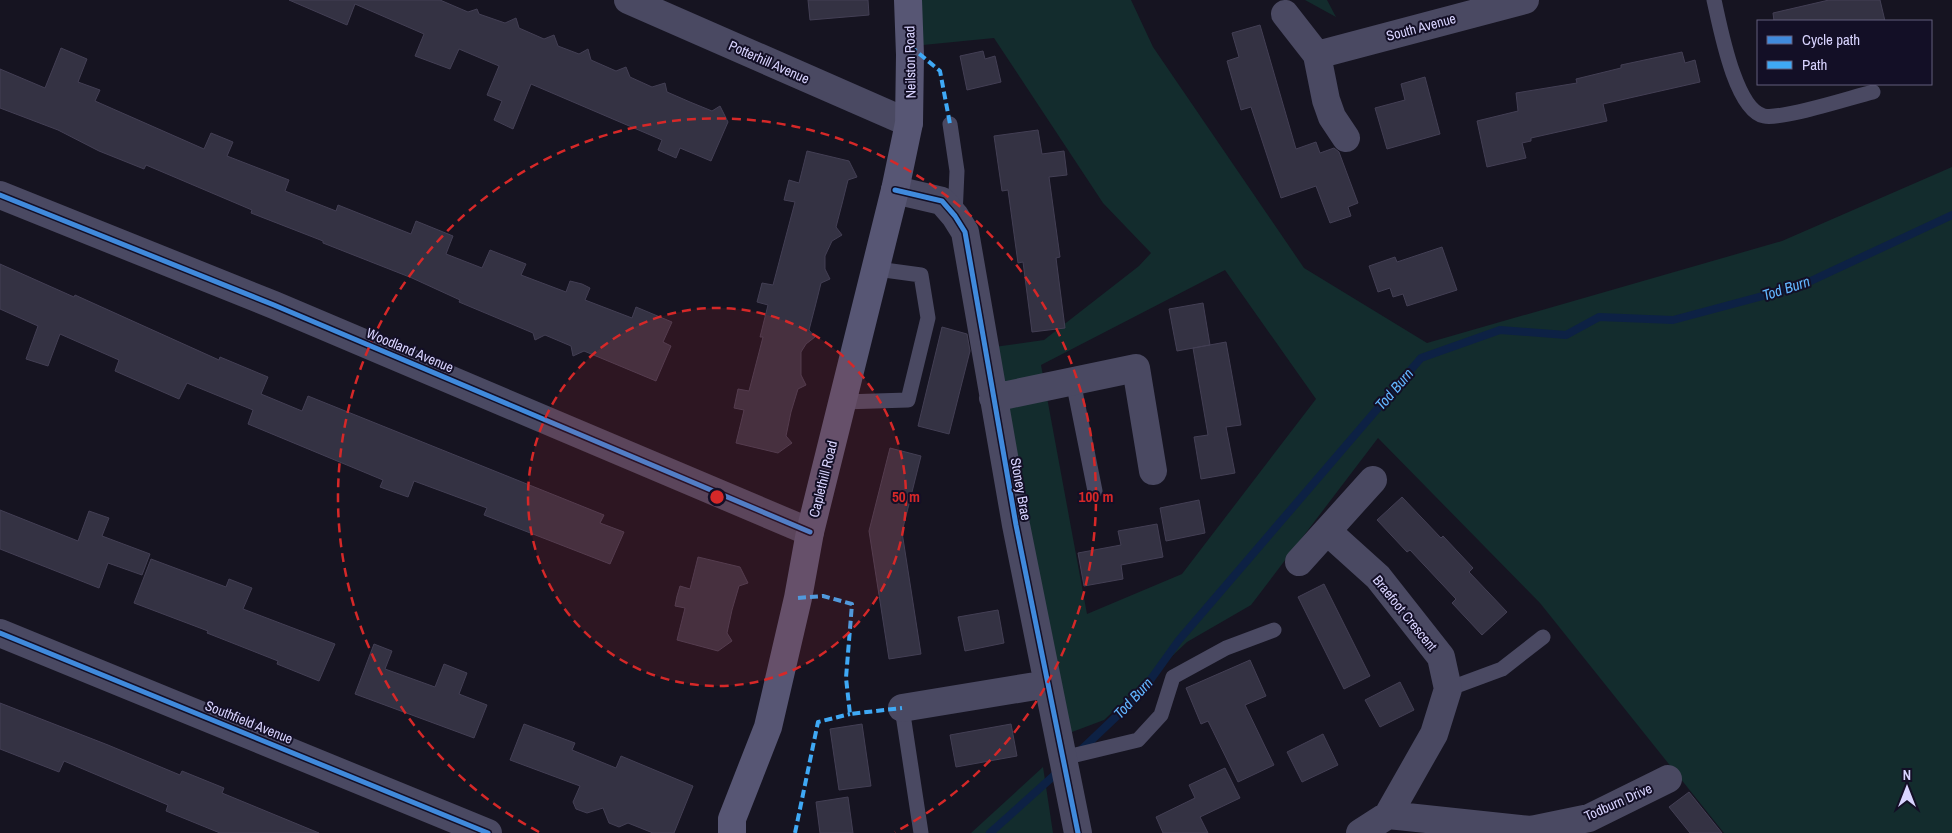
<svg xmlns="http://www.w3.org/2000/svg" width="1952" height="833" viewBox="0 0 1952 833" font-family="'Archivo Narrow',sans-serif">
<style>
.green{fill:#132c2d;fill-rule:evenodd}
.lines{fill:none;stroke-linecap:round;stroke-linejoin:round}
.stream{stroke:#0d2144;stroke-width:8}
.building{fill:#343243;stroke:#433f54}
.lane{stroke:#4a4962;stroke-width:15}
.street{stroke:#4a4962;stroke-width:28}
.secondary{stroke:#575674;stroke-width:28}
.quiet{stroke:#3fa9f5;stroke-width:4;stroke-dasharray:8 4;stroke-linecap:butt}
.cycleway-casing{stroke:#130f26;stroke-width:8}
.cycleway{stroke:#408adc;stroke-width:5}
.ring{fill:none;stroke:#d62828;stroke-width:2.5;stroke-dasharray:9 6}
.labels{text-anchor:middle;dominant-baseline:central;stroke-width:4;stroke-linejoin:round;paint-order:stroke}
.street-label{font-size:14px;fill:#d9d4ff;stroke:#130f26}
.water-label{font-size:15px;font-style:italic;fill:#62b6ff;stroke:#130f26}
.centre{fill:#d62828;stroke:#130f26;stroke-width:2.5}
.ring-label{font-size:15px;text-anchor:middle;font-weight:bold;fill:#d62828;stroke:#130f26;stroke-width:4;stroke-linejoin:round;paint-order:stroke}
</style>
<rect width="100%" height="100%" fill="#161421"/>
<!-- green -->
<path class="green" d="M 919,0 L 1131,0 L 1153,47 L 1304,268 L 1427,343 L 1782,241 L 1952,167 L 1952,833 L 1724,833 L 1540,603 L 1378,438 L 1251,605 L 1187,642 L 1104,720 L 1064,735 L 994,347 L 1044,340 L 1139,266 L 1151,253 L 1103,203 L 994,38 L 923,45 ZM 1225,270 L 1316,399 L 1182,574 L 1087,614 L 1041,365 Z
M 1305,0 L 1327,0 L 1336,17 Z
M 1043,767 L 1053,833 L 971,833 Z"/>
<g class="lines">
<!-- stream -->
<path class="stream" d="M 1080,751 L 1141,693 L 1179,640 L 1421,358 L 1500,330 L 1566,335 L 1599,317 L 1673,320 L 1800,286 L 1952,215
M 990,833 L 1059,771"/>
</g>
<!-- building -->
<path class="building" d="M 289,0 L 440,0 L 468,12 L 477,9 L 479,14 L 505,23 L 516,18 L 519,28 L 544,39 L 554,35 L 558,46 L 579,54 L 588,49 L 591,60 L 616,71 L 626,67 L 630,77 L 652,87 L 665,83 L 667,92 L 690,102 L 712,111 L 720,106 L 728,122 L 711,161 L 680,148 L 676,158 L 658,150 L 662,140 L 531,84 L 513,129 L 494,120 L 502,101 L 487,95 L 499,66 L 459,49 L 450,69 L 415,56 L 424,34 L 355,4 L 347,25 Z
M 808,0 L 868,0 L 869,15 L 810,20 Z
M 1829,0 L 1880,0 L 1885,21 L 1774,21 L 1773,13 Z
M 1260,25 L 1296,149 L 1316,142 L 1320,153 L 1334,148 L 1339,152 L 1358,203 L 1348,207 L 1351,216 L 1330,223 L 1316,186 L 1281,198 L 1251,107 L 1241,110 L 1227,61 L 1239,57 L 1232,33 Z
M 61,48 L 87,59 L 78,82 L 100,90 L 95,101 L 204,149 L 211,133 L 233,142 L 227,156 L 289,180 L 285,191 L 336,211 L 338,205 L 411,234 L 416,221 L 453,236 L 446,254 L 482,268 L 490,250 L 526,264 L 521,275 L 566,292 L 570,281 L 582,284 L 590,288 L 585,300 L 632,318 L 636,307 L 672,322 L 663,342 L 671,346 L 656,381 L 584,351 L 573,356 L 571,346 L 545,335 L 535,340 L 533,333 L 459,302 L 460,300 L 412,278 L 323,243 L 323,241 L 251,213 L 252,210 L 146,165 L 144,169 L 99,151 L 58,130 L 0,108 L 0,69 L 45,88 Z
M 983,51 L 985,59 L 995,56 L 1001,82 L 967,90 L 960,56 Z
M 1682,52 L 1685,63 L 1695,60 L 1700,82 L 1603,104 L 1607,121 L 1531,138 L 1531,141 L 1522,143 L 1526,158 L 1487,167 L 1477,121 L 1518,111 L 1516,93 L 1577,83 L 1576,79 L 1621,68 L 1621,65 Z
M 1425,77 L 1440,134 L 1387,149 L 1375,108 L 1405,100 L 1401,84 Z
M 1038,130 L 1042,154 L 1064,151 L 1067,175 L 1049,177 L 1060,257 L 1056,258 L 1065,328 L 1032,332 L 1023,262 L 1018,263 L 1008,190 L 1002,191 L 994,136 Z
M 807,151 L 849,161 L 857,177 L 848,180 L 842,204 L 836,227 L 842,235 L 832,241 L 825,256 L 825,269 L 830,279 L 821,283 L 815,307 L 809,330 L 815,337 L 806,344 L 801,352 L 801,375 L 806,385 L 798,389 L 791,412 L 786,436 L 792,443 L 778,453 L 736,443 L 744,410 L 734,408 L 738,389 L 749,391 L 763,337 L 760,337 L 768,305 L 757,302 L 762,283 L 773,285 L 795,202 L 784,200 L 789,180 L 799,183 Z
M 1442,247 L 1457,290 L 1407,306 L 1403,294 L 1393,297 L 1390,288 L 1378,292 L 1369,266 L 1395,257 L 1397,262 Z
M 0,264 L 74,297 L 75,295 L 219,360 L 220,357 L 268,377 L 261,394 L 302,411 L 308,396 L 604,515 L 600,523 L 624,532 L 610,564 L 484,515 L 487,508 L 414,481 L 408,497 L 380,487 L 383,480 L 248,424 L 253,410 L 187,383 L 179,399 L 115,371 L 119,360 L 60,334 L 48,366 L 26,359 L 38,326 L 0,309 Z
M 1203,303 L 1210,345 L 1177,351 L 1169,309 Z
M 942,327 L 967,334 L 970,351 L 949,434 L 918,426 Z
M 1226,342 L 1241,425 L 1226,427 L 1235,473 L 1201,479 L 1194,437 L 1208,435 L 1193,348 Z
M 890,448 L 921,456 L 902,532 L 921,654 L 889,659 L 869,531 Z
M 1402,497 L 1441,538 L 1443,536 L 1473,568 L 1469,572 L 1507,612 L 1482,635 L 1452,603 L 1456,599 L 1410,550 L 1407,552 L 1377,520 Z
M 1199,500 L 1205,533 L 1166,541 L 1160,508 Z
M 0,510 L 78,541 L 89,511 L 109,518 L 102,536 L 150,554 L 142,575 L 108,563 L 99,588 L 0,549 Z
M 1157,524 L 1163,557 L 1121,565 L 1123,579 L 1084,586 L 1078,553 L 1121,545 L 1118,531 Z
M 698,557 L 740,567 L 748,583 L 739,586 L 732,610 L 727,633 L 732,641 L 718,651 L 677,640 L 685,608 L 675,606 L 677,596 L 680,586 L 690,589 Z
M 151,559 L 226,587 L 229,579 L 252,588 L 243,609 L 335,644 L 319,681 L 277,664 L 278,661 L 207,633 L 208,631 L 134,603 Z
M 1324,584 L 1370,676 L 1344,689 L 1298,597 Z
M 998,610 L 1004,643 L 965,651 L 958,617 Z
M 374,644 L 392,651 L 385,669 L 435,687 L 444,664 L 467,673 L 459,694 L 487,705 L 474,738 L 355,694 Z
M 1250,660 L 1266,696 L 1245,705 L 1274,765 L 1238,782 L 1208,721 L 1201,724 L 1186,688 Z
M 1400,682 L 1414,710 L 1380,727 L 1365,700 Z
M 0,703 L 108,745 L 180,775 L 182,771 L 224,788 L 222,793 L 319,833 L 220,833 L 166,811 L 168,805 L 64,761 L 59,772 L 0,749 Z
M 524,724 L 575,743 L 572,750 L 616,768 L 621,756 L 693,786 L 674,833 L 653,833 L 628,823 L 619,827 L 609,823 L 603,808 L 587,813 L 576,809 L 573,802 L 580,786 L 510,760 Z
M 862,724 L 871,786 L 839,790 L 830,729 Z
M 1011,724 L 1017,756 L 956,767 L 950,735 Z
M 1323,734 L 1338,765 L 1302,782 L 1287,752 Z
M 1225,768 L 1240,798 L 1200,817 L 1208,833 L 1163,833 L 1156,817 L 1195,798 L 1189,785 Z
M 1689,792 L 1722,833 L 1690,833 L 1669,807 Z
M 848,797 L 853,833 L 820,833 L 816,802 Z"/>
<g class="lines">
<!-- lane -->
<path class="lane" d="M 1714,0 C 1720,26 1735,110 1764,116 C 1782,120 1852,97 1873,92
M 950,124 L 957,171 L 955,216
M 1073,381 L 1095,491
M 843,402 L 908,400 L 928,318 L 921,275 L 877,269
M 1448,689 L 1502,669 L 1543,637
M 902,708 L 921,833
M 1063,758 L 1138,740 L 1161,715 L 1173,677 L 1226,648 L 1274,630"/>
<!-- street -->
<path class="street" d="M 628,0 L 909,123
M 1285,14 L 1317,55 L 1326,100 L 1332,117 L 1346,138
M 1317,55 L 1525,0
M 895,190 L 942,201 L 955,216 L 965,232 L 1016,525 L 1078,833
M 0,195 L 274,305 L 810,532
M 993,398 L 1136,368 L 1153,471
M 1327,531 L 1378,577 L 1441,657 L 1448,689 L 1434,734 L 1388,815 L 1360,833
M 1299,562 L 1373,480
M 0,633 L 488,833
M 902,708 L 1048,684
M 1388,815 L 1531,830 L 1589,818 L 1668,779"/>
<!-- secondary -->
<path class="secondary" d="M 732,833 L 732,819 L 768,727 L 798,598 L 810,532 L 895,190 L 909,123 L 910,55 L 908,0"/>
<!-- quiet -->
<path class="quiet" d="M 910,46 L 940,71 L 950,124
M 798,598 L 823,596 L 852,604 L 846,678 L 850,714 L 902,708
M 795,833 L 818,722 L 850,714"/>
<defs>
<path id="cycleway" d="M 895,190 L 942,201 L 955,216 L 965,232 L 1016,525 L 1078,833
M 0,195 L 274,305 L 810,532
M 0,633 L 488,833"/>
</defs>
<!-- cycleway casing -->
<use href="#cycleway" class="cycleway-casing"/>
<!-- cycleway -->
<use href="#cycleway" class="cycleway"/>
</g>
<!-- distance rings -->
<circle cx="717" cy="497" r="189" fill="#d62828" fill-opacity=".12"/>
<g class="ring">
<circle cx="717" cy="497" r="189"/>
<path d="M539 832A379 379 0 1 1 895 832"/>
</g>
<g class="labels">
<!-- street labels -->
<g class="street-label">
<text transform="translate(1421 27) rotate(-15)">South Avenue</text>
<text transform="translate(769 62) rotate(24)">Potterhill Avenue</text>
<text transform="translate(910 62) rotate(-91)">Neilston Road</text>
<text transform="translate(410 350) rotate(23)">Woodland Avenue</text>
<text transform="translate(823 479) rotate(-76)">Caplethill Road</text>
<text transform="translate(1021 489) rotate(80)">Stoney Brae</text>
<text transform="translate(1405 613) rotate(51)">Braefoot Crescent</text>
<text transform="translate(249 722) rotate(22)">Southfield Avenue</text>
<text transform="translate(1618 802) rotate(-24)">Todburn Drive</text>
</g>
<!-- water labels -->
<g class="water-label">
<text transform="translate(1786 288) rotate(-18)">Tod Burn</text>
<text transform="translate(1394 389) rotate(-49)">Tod Burn</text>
<text transform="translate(1133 698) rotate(-47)">Tod Burn</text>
</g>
</g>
<circle cx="717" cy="497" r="8" class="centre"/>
<g class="ring-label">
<text x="906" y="502">50 m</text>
<text x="1096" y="502">100 m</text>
</g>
<!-- legend -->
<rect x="1757" y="20" width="175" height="65" fill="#130f26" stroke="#625e7d"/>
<rect x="1767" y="36" width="25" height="8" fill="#408adc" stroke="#625e7d"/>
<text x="1802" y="45" font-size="15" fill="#d9d4ff">Cycle path</text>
<rect x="1767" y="61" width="25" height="8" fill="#3fa9f5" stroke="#625e7d"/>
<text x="1802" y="70" font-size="15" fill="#d9d4ff">Path</text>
<!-- north arrow -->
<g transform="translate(1907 788)" stroke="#130f26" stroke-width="4" paint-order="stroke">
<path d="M0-4L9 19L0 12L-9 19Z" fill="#d9d4ff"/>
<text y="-8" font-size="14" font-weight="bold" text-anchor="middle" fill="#d9d4ff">N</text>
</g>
</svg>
